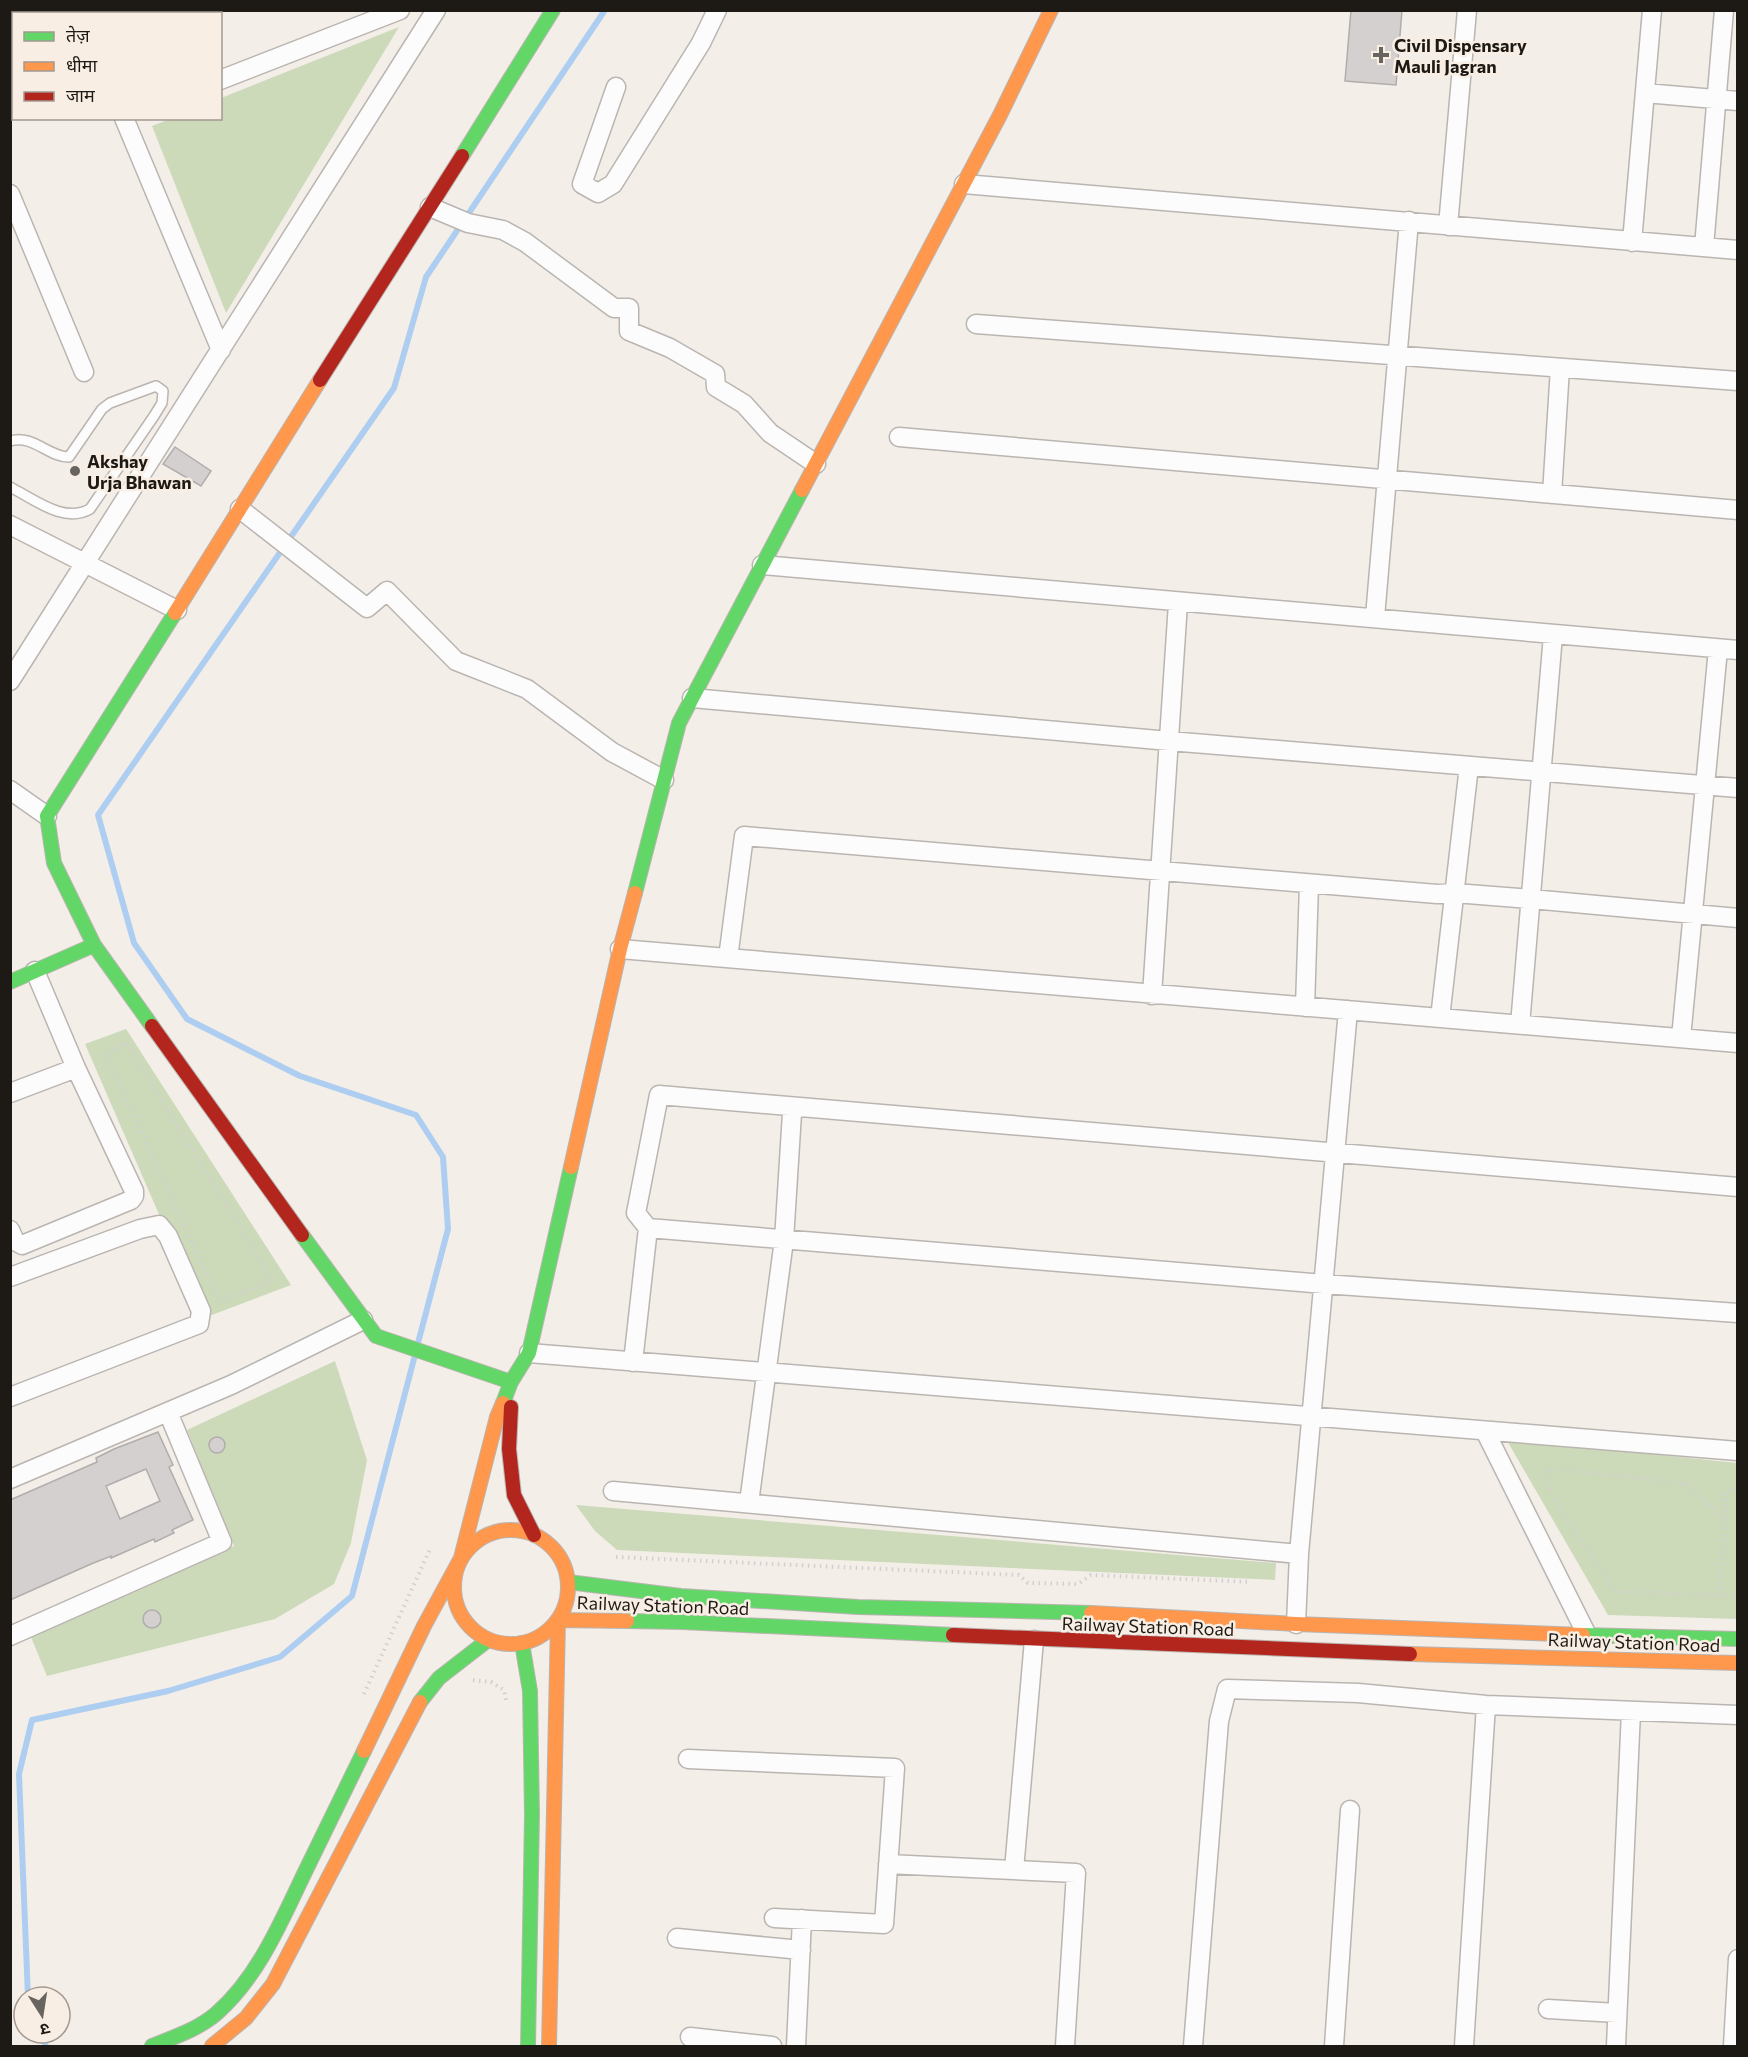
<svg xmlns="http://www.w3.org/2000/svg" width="1748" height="2057" viewBox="0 0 1748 2057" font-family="Commissioner,'Noto Sans Devanagari',sans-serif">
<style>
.green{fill:#ccdaba}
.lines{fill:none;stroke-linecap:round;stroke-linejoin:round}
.stream{stroke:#aecef1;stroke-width:6}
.building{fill:#d4d0d0;stroke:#b0adac;stroke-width:1.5;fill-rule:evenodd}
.lane-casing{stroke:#bab5b1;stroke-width:12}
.street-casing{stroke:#bab5b1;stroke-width:21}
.fast-casing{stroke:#bab5b1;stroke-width:16}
.slow-casing{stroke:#bab5b1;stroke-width:16}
.jam-casing{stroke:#bab5b1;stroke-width:16}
.path{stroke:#d2d0cf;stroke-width:4;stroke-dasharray:1.5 4.5;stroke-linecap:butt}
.lane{stroke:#fdfcfc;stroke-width:9}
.street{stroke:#fdfcfc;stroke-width:18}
.fast{stroke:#63d668;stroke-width:14}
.slow{stroke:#ff974d;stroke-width:14}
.jam{stroke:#b3261e;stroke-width:14}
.poi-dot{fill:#686460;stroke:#f9eee4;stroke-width:2}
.labels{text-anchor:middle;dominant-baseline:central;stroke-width:5;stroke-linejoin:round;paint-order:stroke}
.poi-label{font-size:18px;font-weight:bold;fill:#1d1a16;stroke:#f9eee4;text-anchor:start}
.street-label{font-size:18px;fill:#1d1a16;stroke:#f9eee4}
</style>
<rect width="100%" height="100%" fill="#f4eee9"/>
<!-- green -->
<path class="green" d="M 399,27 L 226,313 L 152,126 L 170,119 L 220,118 L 221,98 Z
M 126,1029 L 291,1285 L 204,1318 L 85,1044 Z
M 335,1361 L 367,1460 L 351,1543 L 334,1584 L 275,1619 L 47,1676 L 31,1637 L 234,1546 L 187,1430 Z
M 1506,1439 L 1737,1463 L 1737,1619 L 1608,1615 Z
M 576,1505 L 1276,1563 L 1275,1580 L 617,1550 L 595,1531 Z"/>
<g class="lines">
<!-- stream -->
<path class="stream" d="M 418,1343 L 448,1229 L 443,1157 L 416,1115 L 300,1076 L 187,1019 L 134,943 L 98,815 L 394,388 L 426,277 L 605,10
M 28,1997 L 19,1774 L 32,1720 L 168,1691 L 280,1657 L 352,1596 L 415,1355
M 41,2033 L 46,2046"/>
</g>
<!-- building -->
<path class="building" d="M 1351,10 L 1402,10 L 1396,85 L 1345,81 Z
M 175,447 L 211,471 L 201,486 L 163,464 Z
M 158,1432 L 173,1465 L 169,1467 L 193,1520 L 172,1530 L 174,1533 L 155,1542 L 154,1539 L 111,1558 L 111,1556 L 91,1564 L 10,1600 L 10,1500 L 97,1462 L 96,1458 L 114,1449 ZM 146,1469 L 160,1501 L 120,1519 L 106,1486 Z
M209 1445a8 8 0 1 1 16 0a8 8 0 1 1-16 0Z
M143 1619a9 9 0 1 1 18 0a9 9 0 1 1-18 0Z"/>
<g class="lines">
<defs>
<path id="lane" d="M 10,441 C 33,434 48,457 69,457 L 102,409 L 110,403 L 156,386 L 163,391 L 162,403 L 154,416 L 90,509 C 64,524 34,499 10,487"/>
<path id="street" d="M 79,10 L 80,14
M 23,14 L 30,10
M 220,80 L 400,10
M 616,87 L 582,184 L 598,193 L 613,184 L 701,43 L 717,10
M 1645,93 L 1738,101
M 124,118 L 221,350
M 964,184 L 1738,250
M 10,194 L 84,372
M 430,207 L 468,223 L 503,230 L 525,242 L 614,308 L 629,308 L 629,331 L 670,348 L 715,374 L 716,387 L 744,404 L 770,433 L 816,464
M 1448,226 L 1467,10
M 1632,242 L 1652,10
M 1704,247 L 1724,10
M 976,324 L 1738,381
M 899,437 L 1738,510
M 1552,494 L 1560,368
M 240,509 L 367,608 L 387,591 L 456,661 L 527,689 L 612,752 L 664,780
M 10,525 L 177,610
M 762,565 L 1738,650
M 1375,617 L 1409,221
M 10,681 L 436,10
M 692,698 L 1169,741 L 1738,788
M 10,790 L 47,816
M 620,949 L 1738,1043
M 728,958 L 744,836 L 1437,894 L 1455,893 L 1531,899 L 1738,918
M 1152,995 L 1178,603
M 1305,1007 L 1309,884
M 1440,1018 L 1469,766
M 1520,1025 L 1553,635
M 1681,1038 L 1718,649
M 10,1093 L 76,1068
M 648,1228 L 1324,1284 L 1738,1313
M 10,1230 L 15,1241 L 22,1245 L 131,1200 L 134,1196 L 134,1191 L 76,1068 L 35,971
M 10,1277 L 140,1229 L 159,1225 L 168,1236 L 201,1311 L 199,1324 L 10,1397
M 529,1353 L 1738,1451
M 631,1361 L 633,1362 L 648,1228 L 636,1213 L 659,1095 L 1738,1187
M 1485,1431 L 1587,1635
M 10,1479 L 231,1385 L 363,1320
M 613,1491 L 1299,1554
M 749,1503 L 784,1240 L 792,1113 L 787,1106
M 1296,1624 L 1299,1554 L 1348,1010
M 10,1636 L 222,1542 L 168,1412
M 688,1759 L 895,1768 L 884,1924 L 774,1918
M 888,1864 L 1076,1873 L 1065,2046
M 1014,1870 L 1034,1640
M 677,1938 L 801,1950
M 1548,2009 L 1617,2013
M 690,2037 L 772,2046
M 796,2046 L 802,1919
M 1193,2046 L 1219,1721 L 1227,1689 L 1358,1693 L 1486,1705 L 1738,1715
M 1334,2046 L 1350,1810
M 1464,2046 L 1486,1705
M 1616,2046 L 1631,1711
M 1733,2046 L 1738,1959"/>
<path id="fast" d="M 462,156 L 553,10
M 635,893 L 679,723 L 802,490
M 10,982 L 94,945
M 152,1026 L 94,945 L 54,863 L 47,816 L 175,613
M 302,1235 L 376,1336 L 511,1382
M 503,1403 L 511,1382 L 529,1353 L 571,1167
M 568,1582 L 681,1596 L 858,1607 L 1091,1613
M 627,1621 L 682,1622 L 953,1635
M 1583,1635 L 1738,1639
M 522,1643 L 530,1691 L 532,1814 L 528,2046
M 420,1702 L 439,1678 L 488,1640
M 152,2046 C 174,2037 199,2029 217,2013 C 258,1977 281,1922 304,1874 C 324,1833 344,1792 364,1751"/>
<path id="slow" d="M 802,490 L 1000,115 L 1051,10
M 175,613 L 320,380
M 571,1167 L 620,949 L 635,893
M454 1587a57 57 0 1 1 114 0a57 57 0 1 1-114 0Z
M 1091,1613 L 1296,1624 L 1583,1635
M 1410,1654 L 1738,1663
M 364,1751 L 424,1626 L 461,1558 L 497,1417 L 503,1403
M 212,2046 L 246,2018 L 273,1984 L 420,1702
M 549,2046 L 558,1620 L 627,1621"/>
<path id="jam" d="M 320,380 L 462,156
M 152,1026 L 302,1235
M 511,1407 L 509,1449 L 514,1495 L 534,1535
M 953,1635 L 1410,1654"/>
</defs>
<!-- lane casing -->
<use href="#lane" class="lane-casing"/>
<!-- street casing -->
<use href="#street" class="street-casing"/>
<!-- fast casing -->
<use href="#fast" class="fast-casing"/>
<!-- slow casing -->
<use href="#slow" class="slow-casing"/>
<!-- jam casing -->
<use href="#jam" class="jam-casing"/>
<!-- path -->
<path class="path" d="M 127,1043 L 273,1281 L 219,1301 L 105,1053 Z
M 1738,1490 L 1731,1490 L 1726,1495 L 1725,1520 L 1687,1484 L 1548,1468 L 1546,1479 L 1555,1500 L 1614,1591 L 1738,1596
M 616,1557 L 1019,1575 L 1028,1583 L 1078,1584 L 1091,1575 L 1250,1582
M 1719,1595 L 1725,1520
M 473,1680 L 491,1682 L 504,1690 L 506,1700
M 364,1694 L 431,1547"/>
<!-- lane -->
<use href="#lane" class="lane"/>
<!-- street -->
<use href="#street" class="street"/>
<!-- fast -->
<use href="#fast" class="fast"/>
<!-- slow -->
<use href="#slow" class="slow"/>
<!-- jam -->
<use href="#jam" class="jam"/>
</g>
<!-- markers -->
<g class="poi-dot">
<path d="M1378 46h6v6h6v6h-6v6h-6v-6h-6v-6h6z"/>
<circle cx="75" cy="471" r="6"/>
</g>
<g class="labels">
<!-- poi labels -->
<g class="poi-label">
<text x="1394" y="45">Civil Dispensary<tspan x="1394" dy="21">Mauli Jagran</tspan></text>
<text x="87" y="461">Akshay<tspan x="87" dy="21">Urja Bhawan</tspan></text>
</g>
<!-- street labels -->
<g class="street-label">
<text transform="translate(663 1605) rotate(2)">Railway Station Road</text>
<text transform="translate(1148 1626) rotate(2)">Railway Station Road</text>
<text transform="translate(1634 1642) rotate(2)">Railway Station Road</text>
</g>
</g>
<!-- border -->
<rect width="1748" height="2057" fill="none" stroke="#1d1a16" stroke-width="24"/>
<!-- legend -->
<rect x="12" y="12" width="210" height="108" fill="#f9eee4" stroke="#a19992" stroke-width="1.5"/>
<rect x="24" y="32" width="30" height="9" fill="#63d668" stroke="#a19992" stroke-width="1.5"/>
<text x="66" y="42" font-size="18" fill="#1d1a16">तेज़</text>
<rect x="24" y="62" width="30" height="9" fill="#ff974d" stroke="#a19992" stroke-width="1.5"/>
<text x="66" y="72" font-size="18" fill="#1d1a16">धीमा</text>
<rect x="24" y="92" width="30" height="9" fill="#b3261e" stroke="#a19992" stroke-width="1.5"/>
<text x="66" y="102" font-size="18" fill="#1d1a16">जाम</text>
<!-- north arrow -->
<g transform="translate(42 2015) rotate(168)"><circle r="28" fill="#f9eee4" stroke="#a19992" stroke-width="1.5"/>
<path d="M0-4.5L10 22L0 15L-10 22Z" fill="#686460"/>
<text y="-9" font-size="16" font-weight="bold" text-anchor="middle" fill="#1d1a16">उ</text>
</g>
</svg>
